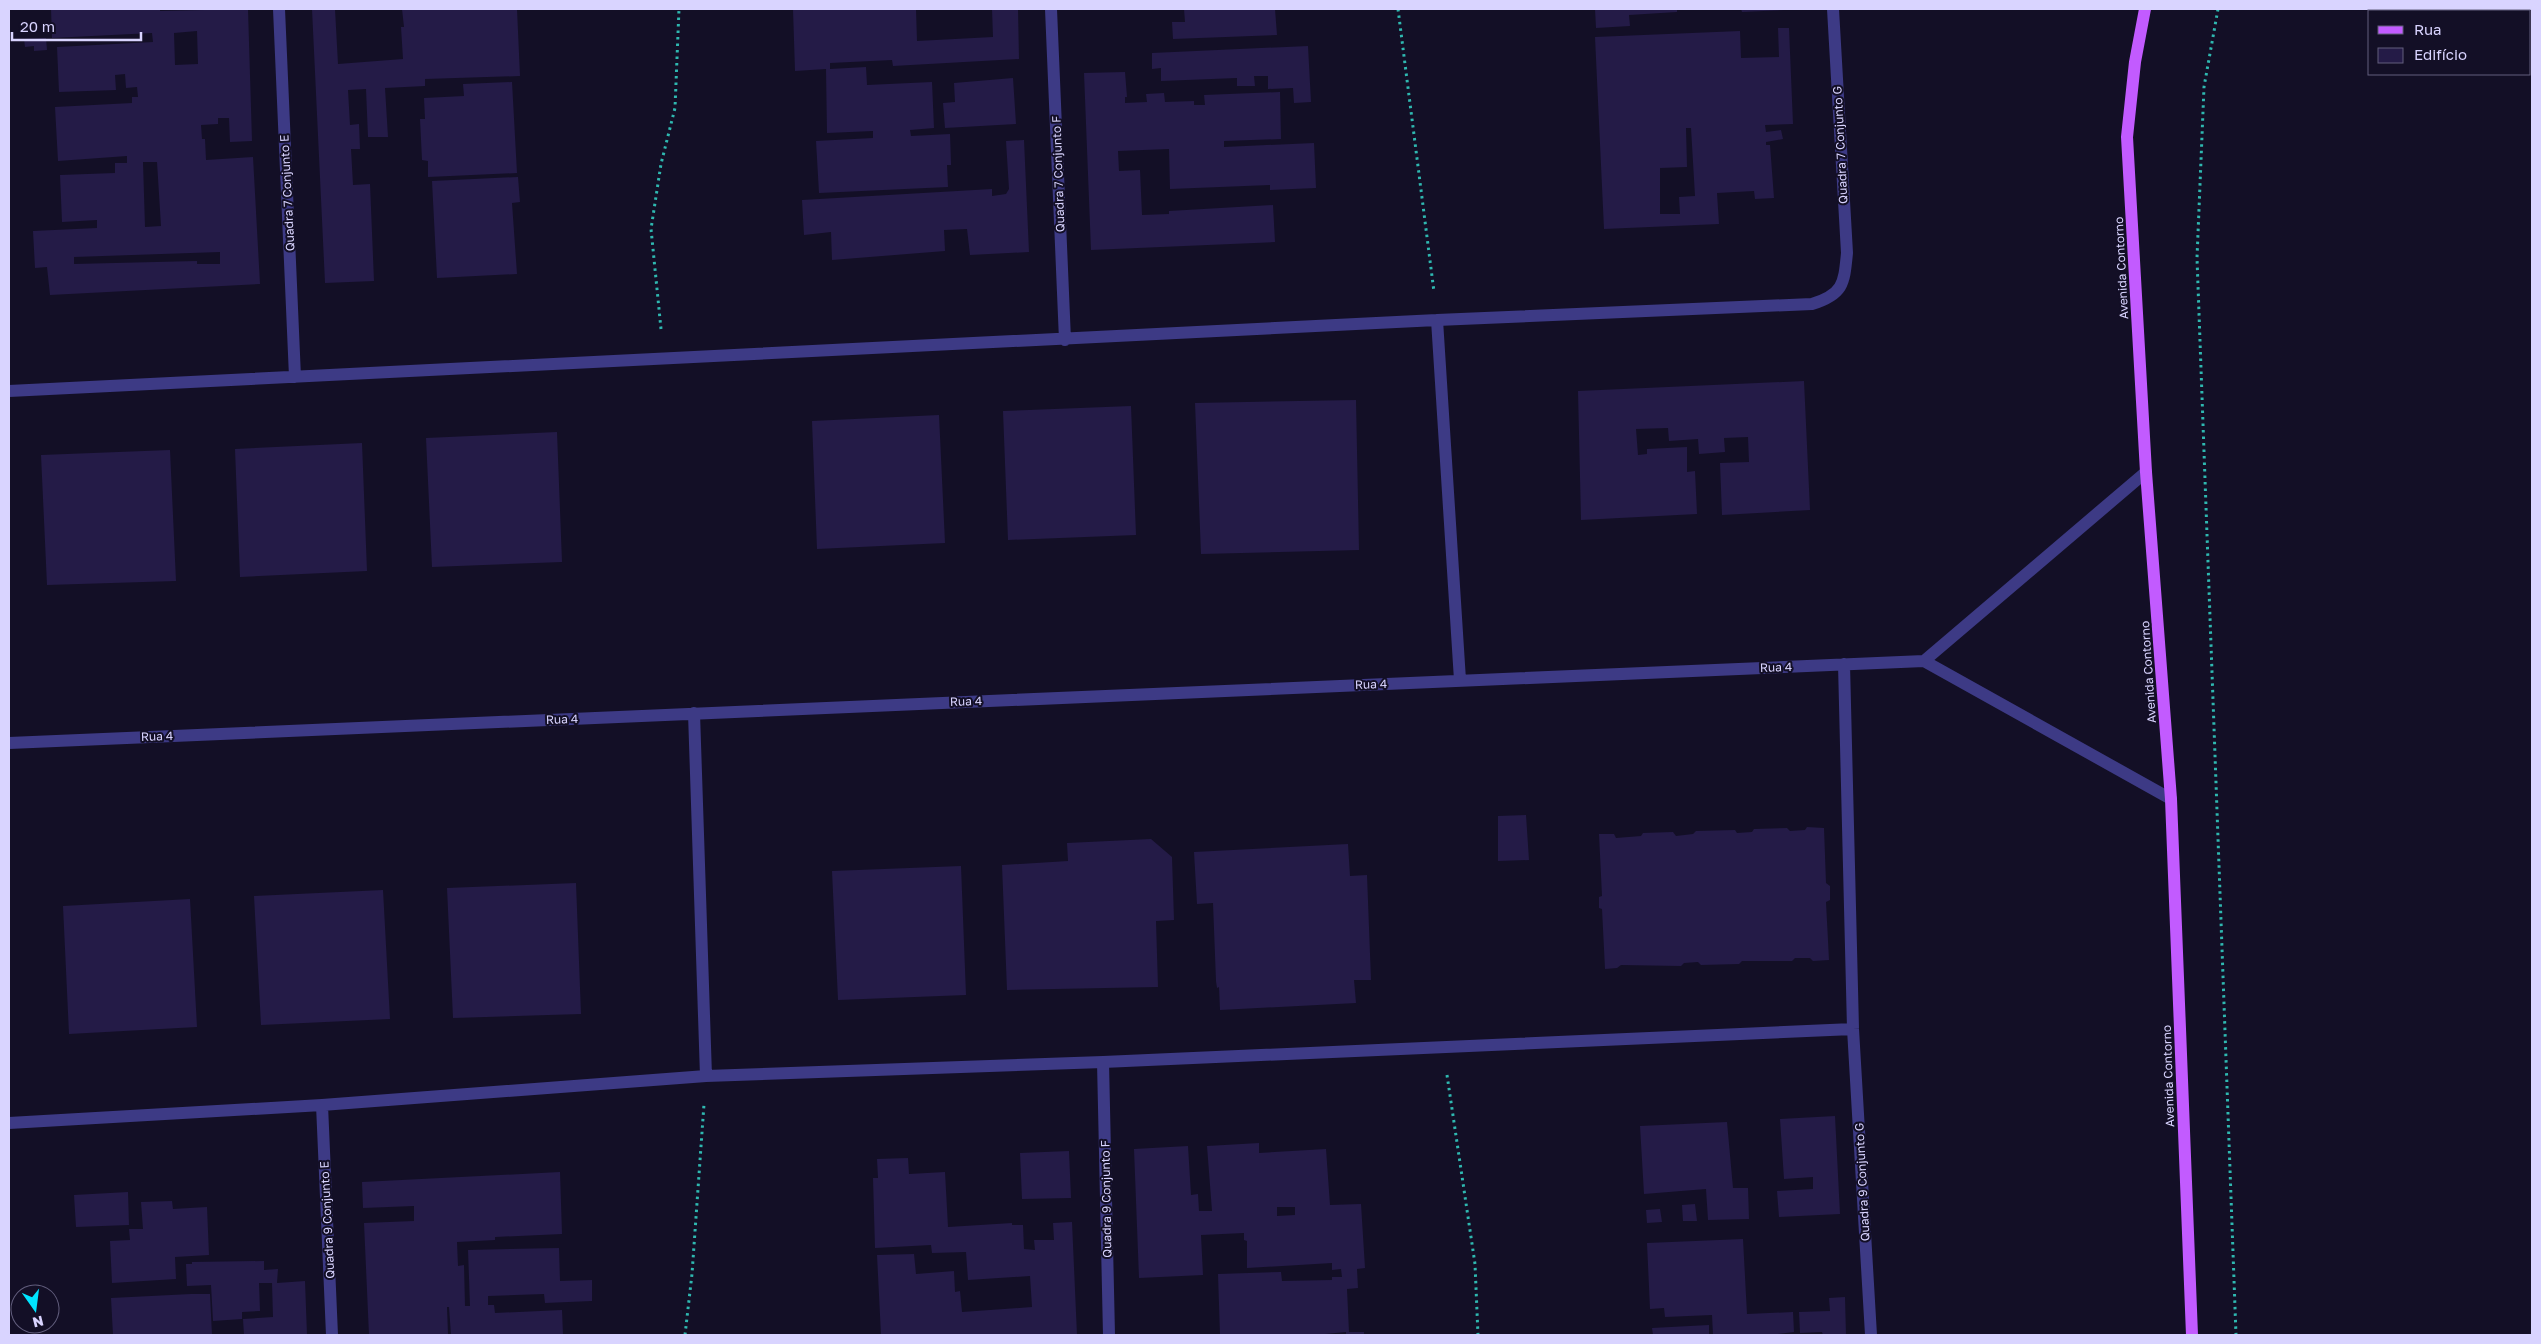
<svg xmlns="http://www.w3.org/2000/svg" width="2541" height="1344" viewBox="0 0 2541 1344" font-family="'Golos Text',sans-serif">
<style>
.building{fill:#241b47;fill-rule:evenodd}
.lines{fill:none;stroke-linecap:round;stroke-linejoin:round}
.path{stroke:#2fb8b0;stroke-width:3;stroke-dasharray:2.5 4;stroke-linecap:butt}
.minor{stroke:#3d3a85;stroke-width:12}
.major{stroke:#c25bff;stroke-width:12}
.labels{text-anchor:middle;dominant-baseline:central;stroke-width:4;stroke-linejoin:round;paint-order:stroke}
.street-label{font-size:12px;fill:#d9d4ff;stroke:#130f26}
</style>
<rect width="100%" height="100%" fill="#130f26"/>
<!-- building -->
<path class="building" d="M 51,9 L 160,9 L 160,11 L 248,9 L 252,141 L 230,142 L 229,118 L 218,118 L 218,124 L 201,125 L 202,139 L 205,139 L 206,160 L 253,157 L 260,284 L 50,295 L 47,267 L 35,268 L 33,231 L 97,228 L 97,220 L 62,222 L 60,175 L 115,173 L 115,163 L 127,163 L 127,156 L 58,161 L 55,107 L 132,103 L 132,97 L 138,97 L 137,87 L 126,88 L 125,74 L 115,75 L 116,90 L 59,92 L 57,47 L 153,42 L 152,33 L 52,38 ZM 197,31 L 198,64 L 175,65 L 174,33 ZM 143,162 L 157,162 L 161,226 L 145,227 ZM 220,252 L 220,264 L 197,264 L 197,261 L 74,264 L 74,257 Z
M 312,9 L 335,9 L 338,64 L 403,59 L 401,27 L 404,27 L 402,9 L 517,9 L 520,76 L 425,79 L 425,86 L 385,88 L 388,137 L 368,137 L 366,89 L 348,90 L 350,125 L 359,124 L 360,149 L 351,149 L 353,185 L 370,184 L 374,281 L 325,283 Z
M 793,9 L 916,9 L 917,41 L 993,37 L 992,9 L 1018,9 L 1019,59 L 893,66 L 892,60 L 830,63 L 830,69 L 866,67 L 867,85 L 932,82 L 934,128 L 910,130 L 911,136 L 950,134 L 951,163 L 951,165 L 947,165 L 948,187 L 819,193 L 816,141 L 873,138 L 873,131 L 827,133 L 826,69 L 795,71 Z
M 1184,9 L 1275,9 L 1277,35 L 1173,39 L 1172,22 L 1185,22 Z
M 1595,9 L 1677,9 L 1677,12 L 1629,15 L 1630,26 L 1596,28 Z
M 1741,9 L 1785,9 L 1785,10 L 1742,12 Z
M 1778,28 L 1789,28 L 1793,124 L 1765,125 L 1766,132 L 1781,130 L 1783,139 L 1766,142 L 1766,145 L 1770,145 L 1774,198 L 1755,199 L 1754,191 L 1717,193 L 1719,224 L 1604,229 L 1595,37 L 1740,31 L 1741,58 L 1779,57 ZM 1686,128 L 1691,128 L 1695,196 L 1679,197 L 1680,214 L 1660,214 L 1660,168 L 1687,167 Z
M 46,38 L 47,50 L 34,51 L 34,46 L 25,47 L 24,39 Z
M 1308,46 L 1311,102 L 1294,103 L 1293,88 L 1268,89 L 1268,76 L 1254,76 L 1255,86 L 1237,86 L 1237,78 L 1161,81 L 1161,68 L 1152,69 L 1152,53 Z
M 1125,72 L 1127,97 L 1125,97 L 1125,103 L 1147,102 L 1146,94 L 1164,93 L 1165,102 L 1194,101 L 1194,105 L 1205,105 L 1204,95 L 1280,92 L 1281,139 L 1224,141 L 1224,147 L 1314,143 L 1316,188 L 1270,190 L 1270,185 L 1170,189 L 1169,149 L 1118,151 L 1119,171 L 1140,170 L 1142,215 L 1169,214 L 1169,211 L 1273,205 L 1275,242 L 1091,250 L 1084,73 Z
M 1013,78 L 1016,124 L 945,128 L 943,103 L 955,102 L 954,83 Z
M 512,82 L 517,173 L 428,177 L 428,161 L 422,160 L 420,119 L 425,119 L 424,98 L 464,96 L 463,84 Z
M 1024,140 L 1029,252 L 970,255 L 967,229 L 944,230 L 945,251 L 832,260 L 831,232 L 804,235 L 802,200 L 992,189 L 992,196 L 1006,194 L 1009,189 L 1006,141 Z
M 518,177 L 520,202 L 512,203 L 517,274 L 437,278 L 432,181 Z
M 1804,381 L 1810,510 L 1722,515 L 1720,463 L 1749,462 L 1748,437 L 1724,438 L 1725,452 L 1699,454 L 1698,439 L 1669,441 L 1668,428 L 1636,429 L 1638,455 L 1647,454 L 1647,449 L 1687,447 L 1687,472 L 1695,471 L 1697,514 L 1581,520 L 1578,391 Z
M 1356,400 L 1359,550 L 1201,554 L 1195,403 Z
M 1131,406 L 1136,535 L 1008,540 L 1003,411 Z
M 939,415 L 945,543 L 817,549 L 812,421 Z
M 557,432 L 562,562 L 432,567 L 426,438 Z
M 362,443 L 367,571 L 240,577 L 235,449 Z
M 170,450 L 176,581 L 47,585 L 41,455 Z
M 1526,815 L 1529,860 L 1498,861 L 1498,816 Z
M 1807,827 L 1824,828 L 1826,883 L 1830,886 L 1830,900 L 1826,902 L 1829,960 L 1813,961 L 1810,958 L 1795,958 L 1792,961 L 1742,961 L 1739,964 L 1701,965 L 1698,962 L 1684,963 L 1681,966 L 1621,965 L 1617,968 L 1605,969 L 1602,909 L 1599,908 L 1599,897 L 1602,896 L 1599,834 L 1614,834 L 1616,838 L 1641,836 L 1643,833 L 1673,832 L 1676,836 L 1693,834 L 1696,831 L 1735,830 L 1737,833 L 1752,832 L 1754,829 L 1787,828 L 1790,831 L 1805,830 Z
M 1151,839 L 1172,857 L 1174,920 L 1156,921 L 1158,987 L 1007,990 L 1002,865 L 1068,861 L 1067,843 Z
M 1348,844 L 1350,876 L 1367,875 L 1371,980 L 1354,980 L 1356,1003 L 1220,1010 L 1219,987 L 1217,988 L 1216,981 L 1213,903 L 1197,904 L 1194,852 Z
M 961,866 L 966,995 L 838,1000 L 832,871 Z
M 576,883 L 581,1014 L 453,1018 L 447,888 Z
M 383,890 L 390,1019 L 261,1025 L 254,896 Z
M 190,899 L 197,1027 L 69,1034 L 63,906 Z
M 1835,1116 L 1840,1214 L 1779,1217 L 1777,1191 L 1813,1189 L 1813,1177 L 1784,1179 L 1780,1119 Z
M 1727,1122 L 1733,1188 L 1748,1188 L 1749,1219 L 1708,1220 L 1706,1189 L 1644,1194 L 1640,1126 Z
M 1259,1143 L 1259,1153 L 1326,1149 L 1330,1205 L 1361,1204 L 1365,1268 L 1357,1269 L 1358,1288 L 1347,1289 L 1349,1332 L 1364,1332 L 1364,1335 L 1346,1335 L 1346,1332 L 1315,1335 L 1220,1335 L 1218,1274 L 1281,1272 L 1282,1281 L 1332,1280 L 1332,1277 L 1342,1277 L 1341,1269 L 1332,1270 L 1332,1263 L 1247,1268 L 1247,1241 L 1244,1240 L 1244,1233 L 1201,1235 L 1203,1275 L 1139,1278 L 1134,1149 L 1188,1146 L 1191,1195 L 1198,1194 L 1199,1211 L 1212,1211 L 1207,1146 ZM 1277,1207 L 1295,1207 L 1295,1215 L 1277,1216 Z
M 1069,1151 L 1071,1198 L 1022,1199 L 1020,1153 Z
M 908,1158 L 909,1174 L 945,1172 L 948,1227 L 1012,1223 L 1012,1225 L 1023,1225 L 1024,1249 L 1035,1250 L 1034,1240 L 1054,1240 L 1053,1223 L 1072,1222 L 1077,1335 L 881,1335 L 877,1255 L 914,1254 L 916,1274 L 954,1271 L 955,1292 L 960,1291 L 962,1312 L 1032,1307 L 1030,1276 L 968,1280 L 966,1252 L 932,1253 L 931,1245 L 875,1248 L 873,1178 L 878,1178 L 877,1159 Z
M 560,1172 L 562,1234 L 495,1237 L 495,1240 L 457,1242 L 458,1266 L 464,1265 L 465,1306 L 470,1306 L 468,1250 L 559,1248 L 560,1281 L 592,1280 L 592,1301 L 545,1303 L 544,1294 L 488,1296 L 488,1305 L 494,1305 L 495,1313 L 562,1310 L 563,1335 L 451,1335 L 449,1307 L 447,1307 L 448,1334 L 369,1335 L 364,1223 L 414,1221 L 414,1206 L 363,1208 L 362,1182 Z
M 128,1192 L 129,1225 L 76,1227 L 74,1195 Z
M 172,1201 L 173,1209 L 207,1207 L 209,1255 L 175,1257 L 176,1279 L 112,1283 L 110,1241 L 130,1240 L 129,1229 L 143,1229 L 141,1202 Z
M 1695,1204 L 1697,1221 L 1683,1221 L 1682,1205 Z
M 1660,1209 L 1662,1222 L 1647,1223 L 1646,1210 Z
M 1743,1239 L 1747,1314 L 1793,1312 L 1794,1332 L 1769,1335 L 1713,1335 L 1712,1315 L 1665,1317 L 1664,1308 L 1650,1309 L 1647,1243 Z
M 264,1261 L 264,1270 L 278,1269 L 277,1283 L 305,1281 L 307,1335 L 244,1335 L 243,1319 L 273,1317 L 272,1283 L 259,1283 L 260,1311 L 242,1312 L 242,1319 L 213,1321 L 211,1285 L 187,1286 L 186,1264 L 192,1264 L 192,1262 Z
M 191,1294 L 210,1294 L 212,1335 L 113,1335 L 111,1298 Z
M 1845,1297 L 1846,1335 L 1823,1335 L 1822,1332 L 1800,1333 L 1799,1312 L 1830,1311 L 1829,1298 Z
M 1709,1325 L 1709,1335 L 1653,1335 L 1652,1328 Z"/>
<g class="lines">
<!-- path -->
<path class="path" d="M 1398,9 L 1434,292
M 2218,9 L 2204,87 L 2197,258 L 2236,1335
M 661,329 L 651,229 L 661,164 L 675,108 L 679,9
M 1447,1075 L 1475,1264 L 1478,1335
M 685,1335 L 692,1274 L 704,1104"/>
<!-- minor -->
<path class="minor" d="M 279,9 L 295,377
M 1051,9 L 1065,340
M 1437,320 L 1460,680
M 9,391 L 1437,320 L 1812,304 C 1844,294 1844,283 1847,253 L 1833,9
M 1924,661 L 2146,472
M 1844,664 L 1853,1029 L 1871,1335
M 694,713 L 706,1076
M 9,743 L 1924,661 L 2171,799
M 1103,1062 L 1109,1335
M 322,1105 L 332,1335
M 9,1123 L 322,1105 L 706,1076 L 1103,1062 L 1853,1029"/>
<!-- major -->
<path class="major" d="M 2145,9 L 2135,62 L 2127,137 L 2146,472 L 2171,799 L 2192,1335"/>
</g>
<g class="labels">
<!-- street labels -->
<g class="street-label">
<text transform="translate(1840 145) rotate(-93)">Quadra 7 Conjunto G</text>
<text transform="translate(1058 174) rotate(-92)">Quadra 7 Conjunto F</text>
<text transform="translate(287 193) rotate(-93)">Quadra 7 Conjunto E</text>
<text transform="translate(2121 268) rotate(-93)">Avenida Contorno</text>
<text transform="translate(1776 667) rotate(-2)">Rua 4</text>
<text transform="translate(2148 672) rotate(-94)">Avenida Contorno</text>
<text transform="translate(1371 684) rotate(-2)">Rua 4</text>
<text transform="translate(966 701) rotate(-2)">Rua 4</text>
<text transform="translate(562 719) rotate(-2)">Rua 4</text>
<text transform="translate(157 736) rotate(-2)">Rua 4</text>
<text transform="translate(2168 1076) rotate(-92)">Avenida Contorno</text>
<text transform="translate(1862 1182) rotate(-93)">Quadra 9 Conjunto G</text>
<text transform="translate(1106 1199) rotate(-91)">Quadra 9 Conjunto F</text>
<text transform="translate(327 1220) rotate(-93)">Quadra 9 Conjunto E</text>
</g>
</g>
<!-- border -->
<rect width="2541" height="1344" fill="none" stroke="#d9d4ff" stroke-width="20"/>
<!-- legend -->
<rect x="2368" y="10" width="162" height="65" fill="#130f26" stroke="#625e7d"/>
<rect x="2378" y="26" width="25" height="8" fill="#c25bff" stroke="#625e7d"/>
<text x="2414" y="35" font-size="15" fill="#d9d4ff">Rua</text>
<rect x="2378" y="48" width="25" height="15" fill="#241b47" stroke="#625e7d"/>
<text x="2414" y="60" font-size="15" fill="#d9d4ff">Edifício</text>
<!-- north arrow -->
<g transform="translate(35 1309) rotate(166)"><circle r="24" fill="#130f26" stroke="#625e7d"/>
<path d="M0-4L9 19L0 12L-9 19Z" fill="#00e5ff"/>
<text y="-8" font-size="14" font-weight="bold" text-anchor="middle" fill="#d9d4ff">N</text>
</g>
<!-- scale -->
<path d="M12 32v8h129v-8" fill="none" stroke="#d9d4ff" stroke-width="2.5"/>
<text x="20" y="32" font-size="15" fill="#d9d4ff" stroke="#130f26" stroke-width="4" paint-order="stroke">20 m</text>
</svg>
